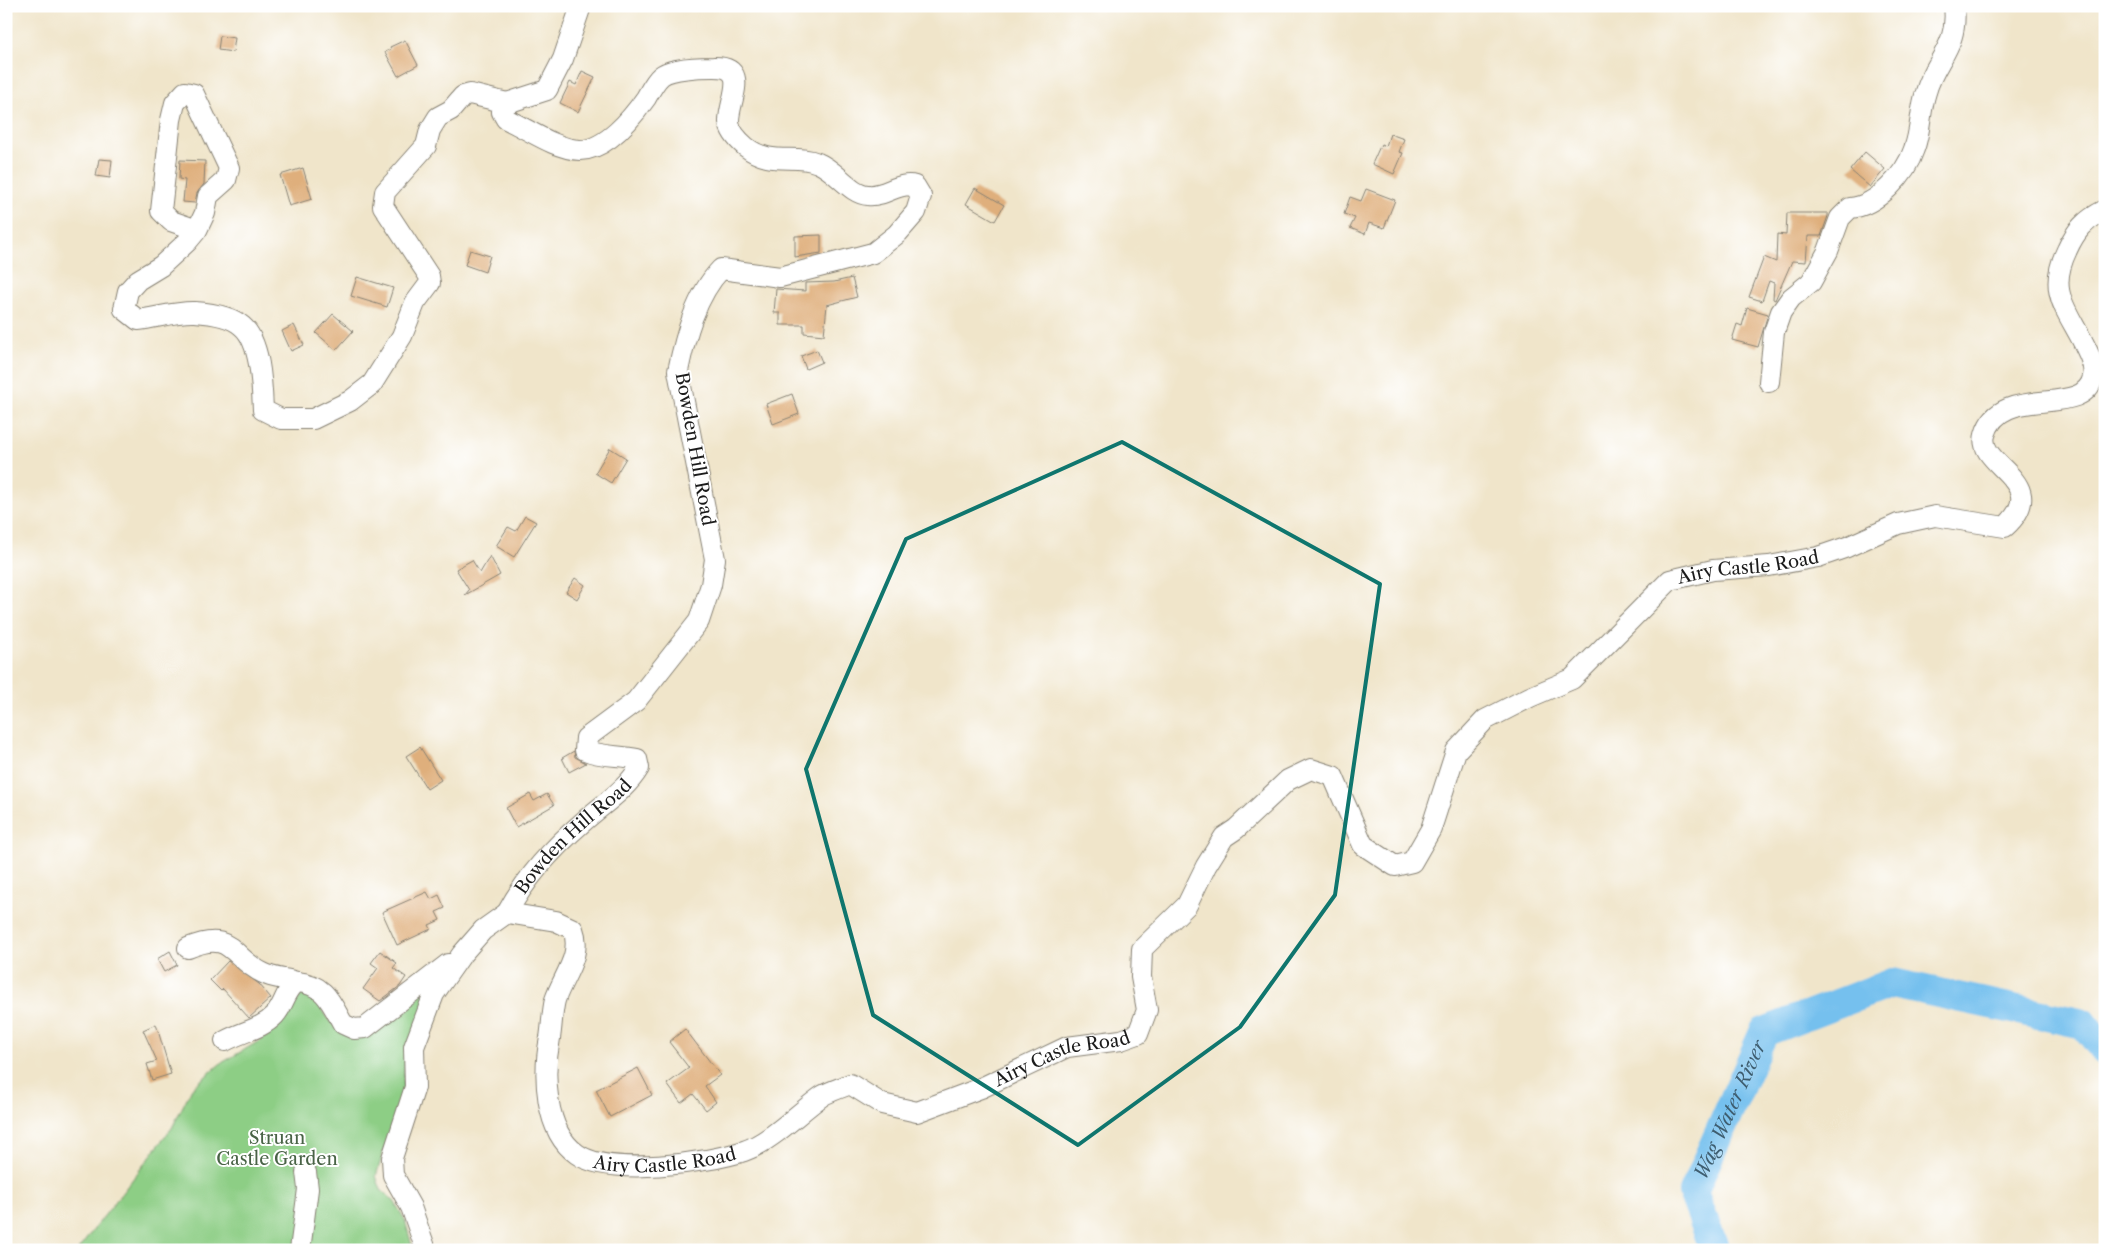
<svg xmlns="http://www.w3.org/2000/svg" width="2111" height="1256" viewBox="0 0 2111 1256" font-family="'Libre Caslon Text',serif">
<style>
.green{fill:#8dce85;stroke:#547550}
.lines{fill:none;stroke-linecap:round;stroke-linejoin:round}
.river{stroke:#74c0ee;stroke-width:30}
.building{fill:#dfaf7b}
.minor-casing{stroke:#868073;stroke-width:22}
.minor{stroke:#fff;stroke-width:20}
.marked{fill:none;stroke:#0f766e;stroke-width:4;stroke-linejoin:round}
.labels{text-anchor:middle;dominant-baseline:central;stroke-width:4;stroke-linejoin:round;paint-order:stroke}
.street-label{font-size:18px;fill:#1c1c1c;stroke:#fff}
.park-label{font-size:18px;fill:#496346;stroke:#fff}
.water-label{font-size:19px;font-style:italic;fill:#3f5e70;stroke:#fff}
</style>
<rect width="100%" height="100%" fill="#fff"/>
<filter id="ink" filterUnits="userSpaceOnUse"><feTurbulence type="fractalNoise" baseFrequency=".02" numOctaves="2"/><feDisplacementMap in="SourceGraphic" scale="10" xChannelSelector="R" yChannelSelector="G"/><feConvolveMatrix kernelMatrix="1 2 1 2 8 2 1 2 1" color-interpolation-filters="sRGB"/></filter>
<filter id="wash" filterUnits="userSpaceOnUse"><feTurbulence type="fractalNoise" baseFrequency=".0096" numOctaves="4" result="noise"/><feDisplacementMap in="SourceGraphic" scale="20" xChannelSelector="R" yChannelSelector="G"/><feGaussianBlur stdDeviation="1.12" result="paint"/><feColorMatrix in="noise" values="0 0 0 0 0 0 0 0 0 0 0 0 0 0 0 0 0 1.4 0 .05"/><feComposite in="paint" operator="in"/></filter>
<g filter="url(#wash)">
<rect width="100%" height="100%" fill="#f0e5ca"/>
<!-- green -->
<path class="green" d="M 435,982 L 405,1056 L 403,1089 L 376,1176 L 381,1190 L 394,1201 L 405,1220 L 413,1250 L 78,1250 L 172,1128 L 192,1088 L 220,1064 L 266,1037 L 304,992 L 316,1000 L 330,1021 L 348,1035 Z"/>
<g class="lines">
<!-- river -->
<path class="river" id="s1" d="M 1715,1250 L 1693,1192 L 1764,1032 L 1892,983 L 2084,1024 L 2105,1051"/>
</g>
<g id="blocks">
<!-- building -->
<path class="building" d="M 220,36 L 235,38 L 233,52 L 218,50 Z
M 405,40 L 418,65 L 398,76 L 385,52 L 391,49 L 390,47 Z
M 582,71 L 595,77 L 578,112 L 560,103 L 570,82 L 576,85 Z
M 1390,134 L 1404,139 L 1399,152 L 1403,153 L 1394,174 L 1372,164 L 1381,144 L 1386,146 Z
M 1865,152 L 1885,169 L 1870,187 L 1850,170 Z
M 99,159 L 112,160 L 110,178 L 96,176 Z
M 180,160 L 205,161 L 204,184 L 197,193 L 195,203 L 183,202 L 185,180 L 179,179 Z
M 303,168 L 312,199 L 289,206 L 280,175 Z
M 975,188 L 1004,205 L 995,221 L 966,204 Z
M 1366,189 L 1395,200 L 1384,228 L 1369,223 L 1365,234 L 1350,228 L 1355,218 L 1344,214 L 1350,197 L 1361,201 Z
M 1787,213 L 1828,213 L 1828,216 L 1821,236 L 1808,236 L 1806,262 L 1792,261 L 1775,300 L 1773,299 L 1774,283 L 1769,281 L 1762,301 L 1749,297 L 1764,257 L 1776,262 L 1777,234 L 1786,235 Z
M 821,235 L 821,253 L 795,257 L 795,236 Z
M 470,250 L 490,256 L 485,272 L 465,265 Z
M 357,277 L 393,288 L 387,307 L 351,296 Z
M 852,278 L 857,297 L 827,305 L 824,335 L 804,333 L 804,325 L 780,325 L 780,313 L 774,313 L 776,289 L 805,291 L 805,283 L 834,282 Z
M 1747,308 L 1768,314 L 1758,347 L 1732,340 L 1737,324 L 1742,326 Z
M 333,314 L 353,331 L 336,350 L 316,333 Z
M 294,325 L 304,345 L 291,351 L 282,331 Z
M 817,350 L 822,362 L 806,369 L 801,356 Z
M 792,394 L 799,414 L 773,424 L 766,404 Z
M 610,448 L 626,458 L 611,483 L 595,473 Z
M 525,516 L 536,522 L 514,557 L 496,546 L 508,527 L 516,531 Z
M 490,556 L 500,575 L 465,595 L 469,590 L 456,569 L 472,560 L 480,573 Z
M 575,578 L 585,585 L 577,599 L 566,592 Z
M 420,747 L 441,780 L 427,789 L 406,756 Z
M 574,751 L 575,757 L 586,763 L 569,772 L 562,758 Z
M 530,794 L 534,801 L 547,794 L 554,805 L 516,827 L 506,808 Z
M 427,892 L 431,899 L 439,895 L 445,908 L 436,912 L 440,920 L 429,925 L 431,929 L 397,945 L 382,912 Z
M 170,951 L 177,965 L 164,972 L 157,959 Z
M 380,951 L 397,963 L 393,968 L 406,977 L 400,986 L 380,1001 L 363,989 L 378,968 L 371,963 Z
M 228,961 L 259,984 L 271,998 L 249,1018 L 223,989 L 221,991 L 210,980 Z
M 156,1024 L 171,1074 L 152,1080 L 147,1064 L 157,1061 L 143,1030 Z
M 685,1029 L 720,1075 L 705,1086 L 716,1102 L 706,1110 L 693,1094 L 681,1103 L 667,1084 L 689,1068 L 669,1042 Z
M 638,1068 L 652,1095 L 610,1117 L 596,1090 Z"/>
</g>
</g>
<g filter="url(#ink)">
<use href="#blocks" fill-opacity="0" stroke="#868073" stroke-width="1"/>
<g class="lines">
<defs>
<g id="minor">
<path d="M 197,230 L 171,221 L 161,211 L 171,120 L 175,103 L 185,92 L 194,94 L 229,168 L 226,180 L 208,196 L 205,213 L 197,230 L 187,242 L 161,266 L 138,280 L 128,291 L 124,309 L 138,320 C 156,318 177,311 195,312 C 209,313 231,316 242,326 C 261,342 262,387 263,410 L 281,419 L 313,419 L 350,401 L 372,384 L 402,336 L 415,303 L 430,283 L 429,276 L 383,206 L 385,192 L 426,146 L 430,130 L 438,117 L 451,110 L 463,96 L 470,94 L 507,103"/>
<path d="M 1769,382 L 1774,332 L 1781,312 L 1791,298 L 1811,282 L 1828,251 L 1840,218 L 1850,208 C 1877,206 1906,174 1914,149 C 1921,131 1920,110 1926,92 C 1935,59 1959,47 1954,6"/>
<path id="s2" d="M 507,913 C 526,877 553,848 583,822 C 603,804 626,790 639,768 L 637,759 C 620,755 601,757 585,750 L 586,738 L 636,701 L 699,621 L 711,585 L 715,559 L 678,371 C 685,337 696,295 721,269 L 780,277 L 873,253 L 897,234 L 916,212 L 921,196 L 915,186 C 899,181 885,197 868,195 C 850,194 836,170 818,163 C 795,153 771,167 746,147 C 739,141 730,131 729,122 C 728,101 752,66 713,67 C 701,67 670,68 661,76 C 655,81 650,91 646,98 C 632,118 606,150 580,150 C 555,149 528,129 506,119 L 502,112 L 507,103 L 547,90 L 563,59 L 581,6"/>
<path d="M 188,948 C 233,929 230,957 263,973 C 274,979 285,978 297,982"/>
<path d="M 225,1041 C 241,1032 262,1029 275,1015 C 285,1004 285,990 297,982 C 325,984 331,1003 343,1024 L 354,1029 L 365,1028 L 448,964"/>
<path d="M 300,1250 L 308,1189 L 306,1172"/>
<path id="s3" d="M 426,1250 L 411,1207 L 393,1175 L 392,1158 L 415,1087 L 414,1047 L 434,994 L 462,954 L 483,930 L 507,913 L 556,921 L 573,929 C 583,955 563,976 555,1000 C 552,1012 552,1026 550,1038 C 543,1073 544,1131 577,1154 C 609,1177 708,1163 744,1151 C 771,1142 799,1112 822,1096 C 830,1091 841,1088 850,1084 L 882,1104 L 917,1112 L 981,1088 L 1067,1047 L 1121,1040 L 1138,1034 L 1147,1010 L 1141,977 L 1142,949 L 1187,905 L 1206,866 L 1224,837 L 1236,829 L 1288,780 L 1311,769 L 1333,776 L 1363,845 L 1395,866 L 1412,862 L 1431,829 L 1456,751 L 1485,720 L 1530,697 L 1572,679 L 1670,580 L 1713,570 L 1769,566 L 1818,557 L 1847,547 L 1898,524 L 1935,516 L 2005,527 C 2054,482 1976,466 1985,435 C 2000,381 2084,420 2093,377 C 2095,368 2090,356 2086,348 C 2068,310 2046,293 2067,250 C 2076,230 2085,220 2105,210"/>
</g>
</defs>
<!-- minor casing -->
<use href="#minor" class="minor-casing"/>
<!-- minor -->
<use href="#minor" class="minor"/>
</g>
</g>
<!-- marked area -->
<path class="marked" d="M 1122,442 L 1380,584 L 1335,895 L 1240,1027 L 1078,1145 L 873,1015 L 806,769 L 906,539 Z"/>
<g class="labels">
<!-- street labels -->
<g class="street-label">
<text transform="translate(695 449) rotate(80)">Bowden Hill Road</text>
<text stroke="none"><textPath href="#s3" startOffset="2265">Airy Castle Road</textPath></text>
<text stroke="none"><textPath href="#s2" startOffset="102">Bowden Hill Road</textPath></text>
<text stroke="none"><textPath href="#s3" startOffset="1214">Airy Castle Road</textPath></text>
<text stroke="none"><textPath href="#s3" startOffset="778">Airy Castle Road</textPath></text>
</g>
<!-- park labels -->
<g class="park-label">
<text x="277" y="1138">Struan<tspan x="277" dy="21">Castle Garden</tspan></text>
</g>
<!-- water labels -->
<g class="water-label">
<text stroke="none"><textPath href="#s1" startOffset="152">Wag Water River</textPath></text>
</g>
</g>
<!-- margin -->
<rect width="2111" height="1256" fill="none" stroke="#fff" stroke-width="25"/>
</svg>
